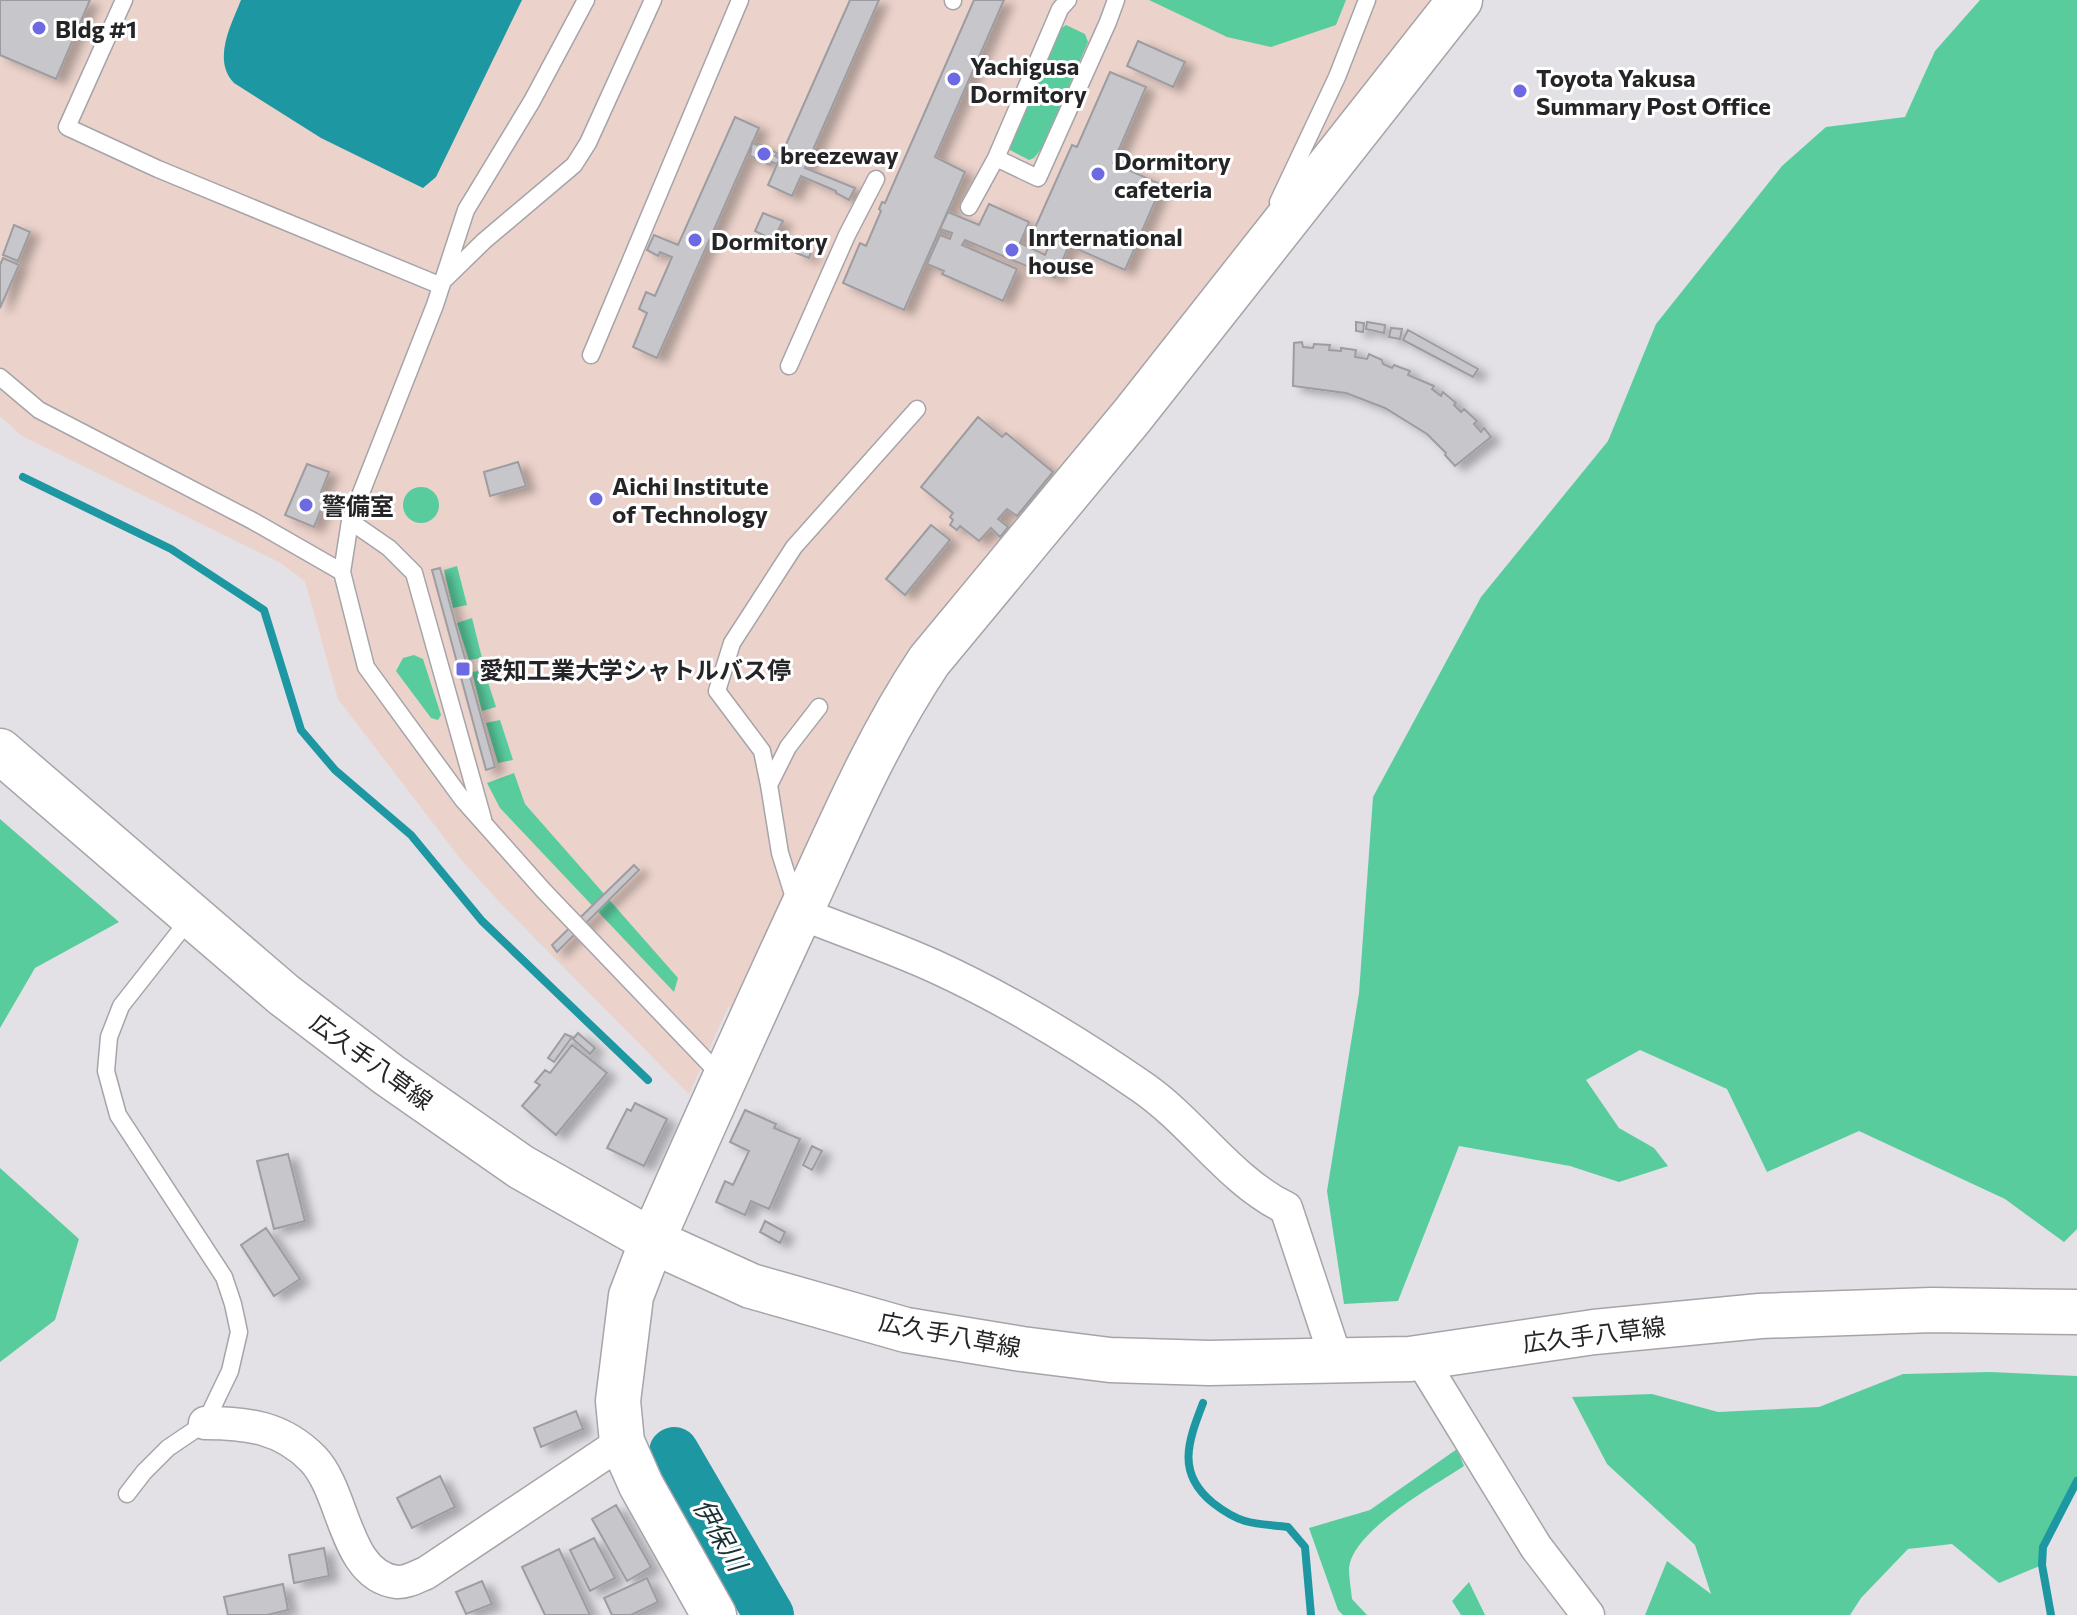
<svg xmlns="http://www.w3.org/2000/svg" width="2077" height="1615" viewBox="0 0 2077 1615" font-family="Commissioner,'Noto Sans JP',sans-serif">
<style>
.education{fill:#ebd2ca}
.green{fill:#59cc9e}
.water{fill:#1d98a3}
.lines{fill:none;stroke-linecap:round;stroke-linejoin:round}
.stream{stroke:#1d98a3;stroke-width:8}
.river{stroke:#1d98a3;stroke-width:50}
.building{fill:#c7c6cb;stroke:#9d9ca1;stroke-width:2;filter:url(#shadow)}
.lane-casing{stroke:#a6a4a9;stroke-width:19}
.street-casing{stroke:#a6a4a9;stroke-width:35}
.secondary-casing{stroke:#a6a4a9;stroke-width:47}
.lane{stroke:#fff;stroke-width:16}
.street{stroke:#fff;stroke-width:32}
.secondary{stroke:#fff;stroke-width:44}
.poi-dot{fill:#6d69e3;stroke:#fff;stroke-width:3}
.labels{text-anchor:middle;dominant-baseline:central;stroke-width:6;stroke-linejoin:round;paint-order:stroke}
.poi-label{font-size:24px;font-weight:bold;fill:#252426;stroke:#fff;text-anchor:start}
.street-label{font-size:24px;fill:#252426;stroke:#fff}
.water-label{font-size:26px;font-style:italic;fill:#193134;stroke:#fff}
</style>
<defs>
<filter id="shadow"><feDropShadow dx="9" dy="5" stdDeviation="4" flood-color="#0004"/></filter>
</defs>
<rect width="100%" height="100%" fill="#e3e1e6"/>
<!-- education -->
<path class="education" d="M 0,0 L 1436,0 L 1107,420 L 959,597 L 738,1010 L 728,1007 L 689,1094 L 506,909 L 462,861 L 338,699 L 305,581 L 279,562 L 22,436 L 0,416 Z"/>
<!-- green -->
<path class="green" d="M 1149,0 L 1346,0 L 1336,25 L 1271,47 L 1227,37 Z
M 1980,0 L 2077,0 L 2077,1229 L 2064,1242 L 2005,1199 L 1859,1131 L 1767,1172 L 1727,1089 L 1640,1050 L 1586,1080 L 1619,1128 L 1654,1148 L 1668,1166 L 1619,1182 L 1570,1166 L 1459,1146 L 1398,1301 L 1344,1304 L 1327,1191 L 1359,993 L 1373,797 L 1481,597 L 1608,441 L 1656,324 L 1782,166 L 1826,127 L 1905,117 L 1935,51 Z
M 1066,25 L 1085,34 L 1088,42 L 1043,147 L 1034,158 L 1029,160 L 1010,150 L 1012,135 L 1060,29 Z
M403 505a18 18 0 1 1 36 0a18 18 0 1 1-36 0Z
M 457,566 L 467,605 L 453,608 L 444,570 Z
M 472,618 L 482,658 L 469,660 L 457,623 Z
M 414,655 L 423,659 L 441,715 L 438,720 L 431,718 L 396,671 L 403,658 Z
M 484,670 L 496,707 L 482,711 L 472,672 Z
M 500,720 L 513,760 L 498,763 L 486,723 Z
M 514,773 L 525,804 L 678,978 L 674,992 L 500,808 L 487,783 Z
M 0,819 L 119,922 L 35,968 L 0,1028 Z
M 0,1168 L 79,1239 L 55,1320 L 0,1362 Z
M 1990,1372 L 2077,1376 L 2077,1481 L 2043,1547 L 2042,1565 L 1999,1583 L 1952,1544 L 1908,1549 L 1861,1598 L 1850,1615 L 1645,1615 L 1667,1561 L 1711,1594 L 1695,1545 L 1607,1464 L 1572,1397 L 1652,1394 L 1718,1412 L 1819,1407 L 1903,1374 Z
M 1457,1449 L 1464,1466 C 1434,1486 1353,1530 1349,1568 C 1349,1578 1351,1589 1352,1599 L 1367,1615 L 1343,1615 L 1338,1610 L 1309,1528 L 1370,1510 Z
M 1469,1582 L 1485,1615 L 1461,1615 L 1452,1601 Z"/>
<!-- water -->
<path class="water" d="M 241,0 L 522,0 L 436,177 L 423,188 L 321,138 L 234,83 C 212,60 231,25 241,0 Z"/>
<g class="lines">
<!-- stream -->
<path class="stream" d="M 23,477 L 171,549 L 264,610 L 301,730 L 335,770 L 411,835 L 482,921 L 648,1080
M 1203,1403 C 1188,1442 1176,1473 1213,1503 C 1222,1510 1235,1518 1245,1521 C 1259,1525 1274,1525 1288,1527 L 1305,1547 L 1311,1615
M 2051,1615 L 2042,1565 L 2043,1547 L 2077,1481"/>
<!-- river -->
<path class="river" d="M 674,1452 L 769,1615"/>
</g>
<!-- building -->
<path class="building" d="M 0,0 L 90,0 L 56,79 L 0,55 Z
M 850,0 L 879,0 L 805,168 L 855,188 L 849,200 L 836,193 L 836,191 L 801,176 L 792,196 L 768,185 Z
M 974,0 L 1004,0 L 935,157 L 965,172 L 904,310 L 843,283 L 860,243 L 866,246 L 881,211 L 879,209 L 882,202 L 885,203 Z
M 1138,41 L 1185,62 L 1173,87 L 1127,66 Z
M 1110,72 L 1146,87 L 1113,163 L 1162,185 L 1125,270 L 1034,230 L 1072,145 L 1077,147 Z
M 735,117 L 759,128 L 657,358 L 633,347 L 647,313 L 639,309 L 646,292 L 655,296 L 672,257 L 660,252 L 658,256 L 647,250 L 654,235 L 678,245 Z
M 752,143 L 757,145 L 758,143 L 777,153 L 775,156 L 780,159 L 777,164 L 772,162 L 770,165 L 750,156 Z
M 989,204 L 1029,222 L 1020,243 L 1045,255 L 1052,238 L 1069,245 L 1055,278 L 965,240 L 962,245 L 1017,269 L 1003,301 L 942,274 L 944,271 L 927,264 L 940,235 L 950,239 L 952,233 L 940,229 L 948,212 L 979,225 Z
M 763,213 L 783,221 L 773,240 L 755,231 Z
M 14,225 L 30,232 L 18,261 L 3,255 Z
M 798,247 L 811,252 L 809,258 L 796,253 Z
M 3,258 L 19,265 L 0,308 L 0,265 Z
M 1356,322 L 1364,323 L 1363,332 L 1356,331 Z
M 1367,322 L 1385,325 L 1384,333 L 1366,329 Z
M 1391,328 L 1402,329 L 1400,339 L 1389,337 Z
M 1408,330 L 1478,369 L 1473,377 L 1403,340 Z
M 1302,342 L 1303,347 L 1313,348 L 1314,344 L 1330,345 L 1329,350 L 1341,351 L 1341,348 L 1356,350 L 1355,357 L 1367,359 L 1369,354 L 1382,360 L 1383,364 L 1392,368 L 1394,365 L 1410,371 L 1408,375 L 1434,386 L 1432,389 L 1441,396 L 1443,392 L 1456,403 L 1454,405 L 1461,412 L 1464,409 L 1477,421 L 1474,424 L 1481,432 L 1484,428 L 1491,437 L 1455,466 L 1445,455 L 1446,453 L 1427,434 L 1385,408 L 1346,393 L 1293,386 L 1294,343 Z
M 978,417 L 1002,437 L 1006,433 L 1053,472 L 1017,516 L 1007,509 L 998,519 L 1008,527 L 1000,537 L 991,528 L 979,541 L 960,526 L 957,530 L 950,525 L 953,520 L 950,517 L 953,513 L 921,487 Z
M 518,462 L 526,486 L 490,496 L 484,472 Z
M 307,464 L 329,472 L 321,492 L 327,495 L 314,527 L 285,515 Z
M 931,525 L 950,540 L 905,595 L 886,579 Z
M 440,568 L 495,767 L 486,770 L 432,570 Z
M 634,865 L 639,870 L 557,952 L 552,945 Z
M 578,1033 L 595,1048 L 590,1054 L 573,1039 Z
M 565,1034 L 572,1037 L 554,1062 L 548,1058 Z
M 572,1045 L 607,1073 L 556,1135 L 522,1106 L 540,1085 L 535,1082 L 545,1070 L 550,1073 Z
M 635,1103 L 667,1119 L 644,1166 L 607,1148 L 627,1109 L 631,1111 Z
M 745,1110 L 776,1124 L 774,1128 L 800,1139 L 769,1209 L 751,1201 L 745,1215 L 716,1202 L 725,1181 L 733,1185 L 749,1151 L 730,1142 Z
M 812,1146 L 822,1151 L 812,1170 L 803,1165 Z
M 288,1154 L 305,1221 L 274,1229 L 257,1161 Z
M 765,1221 L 785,1232 L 780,1243 L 760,1232 Z
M 266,1228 L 300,1279 L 274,1296 L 241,1245 Z
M 576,1411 L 583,1429 L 541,1447 L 534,1428 Z
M 440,1476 L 455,1507 L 412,1528 L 397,1498 Z
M 616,1505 L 651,1567 L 627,1581 L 592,1519 Z
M 594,1538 L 615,1578 L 590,1591 L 570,1550 Z
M 324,1548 L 329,1576 L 294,1583 L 289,1555 Z
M 559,1549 L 590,1615 L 545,1615 L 522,1567 Z
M 647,1578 L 658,1602 L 631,1615 L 612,1615 L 604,1598 Z
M 482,1581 L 492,1604 L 466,1614 L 456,1592 Z
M 283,1584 L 288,1610 L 267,1615 L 228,1615 L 224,1597 Z"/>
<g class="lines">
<defs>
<path id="lane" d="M 124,0 L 67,127 L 158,169 L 439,285
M 586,0 L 532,101 L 466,210 L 435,305 L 350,521 L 342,572 L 366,667 L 463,800 L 544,891 L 723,1078
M 1068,0 L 1060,9 L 996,158 L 1038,178 L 1108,22 L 1116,0
M 953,1 L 953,0
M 1278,202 L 1337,77 L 1367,0
M 969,207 L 996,158
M 443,281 L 484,241 L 574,165 L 588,143 L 653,0
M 591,355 L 740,0
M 789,366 L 847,235 L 876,179
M 0,377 L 39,410 L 253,521 L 342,572
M 350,521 L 389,548 L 414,573 L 483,819
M 769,785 L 762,751 L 717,691 L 732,643 L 794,547 L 917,409
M 796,904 L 780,853 L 769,785 L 788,747 L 819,707
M 127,1494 L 144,1472 L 168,1448 L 205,1423 L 230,1371 L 239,1332 L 233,1304 L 224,1277 L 118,1115 L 106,1071 L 109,1037 L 121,1006 L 191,917"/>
<path id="street" d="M 800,913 C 845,931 892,947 936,967 C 1008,1000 1077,1042 1142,1087 C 1194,1123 1230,1181 1286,1208 L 1336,1359 L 1422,1361 L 1536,1547 L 1588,1615
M 205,1423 C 247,1423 282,1427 313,1459 C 345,1492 344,1576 397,1582 C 406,1583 418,1576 426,1573 L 622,1442"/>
<path id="secondary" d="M 0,751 L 284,995 L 389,1075 L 521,1167 L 652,1241 L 751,1286 L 906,1330 L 1022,1349 L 1110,1360 L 1209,1363 L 1410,1359 L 1594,1332 L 1760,1316 L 1932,1310 L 2077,1312
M 714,1615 L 641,1485 L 622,1442 L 618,1401 L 631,1296 L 652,1241 C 703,1126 754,1012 807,898 C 844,817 879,736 929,661 L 1132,416 L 1460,0"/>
</defs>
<!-- lane casing -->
<use href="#lane" class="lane-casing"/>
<!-- street casing -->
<use href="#street" class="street-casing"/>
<!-- secondary casing -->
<use href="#secondary" class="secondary-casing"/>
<!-- lane -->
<use href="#lane" class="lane"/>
<!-- street -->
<use href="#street" class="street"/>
<!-- secondary -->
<use href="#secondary" class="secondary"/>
</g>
<!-- markers -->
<g class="poi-dot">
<circle cx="39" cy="28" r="8"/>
<circle cx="954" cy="79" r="8"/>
<circle cx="1520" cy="91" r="8"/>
<circle cx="764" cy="154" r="8"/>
<circle cx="1098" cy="174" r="8"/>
<circle cx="695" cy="240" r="8"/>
<circle cx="1012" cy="250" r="8"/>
<circle cx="596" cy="499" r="8"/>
<circle cx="306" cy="505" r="8"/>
<rect x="455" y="661" width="16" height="16" rx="4"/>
</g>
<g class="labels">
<!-- poi labels -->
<g class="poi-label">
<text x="55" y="28">Bldg #1</text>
<text x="970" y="65">Yachigusa<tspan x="970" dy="28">Dormitory</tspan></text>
<text x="1536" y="77">Toyota Yakusa<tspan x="1536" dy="28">Summary Post Office</tspan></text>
<text x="780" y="154">breezeway</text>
<text x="1114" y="160">Dormitory<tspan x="1114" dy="28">cafeteria</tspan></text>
<text x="1028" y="236">Inrternational<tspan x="1028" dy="28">house</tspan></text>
<text x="711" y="240">Dormitory</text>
<text x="612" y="485">Aichi Institute<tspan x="612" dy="28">of Technology</tspan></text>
<text x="322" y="505">警備室</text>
<text x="479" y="669">愛知工業大学シャトルバス停</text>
</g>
<!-- street labels -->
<g class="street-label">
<text transform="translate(372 1061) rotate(36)">広久手八草線</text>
<text transform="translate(950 1334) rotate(11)">広久手八草線</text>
<text transform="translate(1594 1334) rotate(-7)">広久手八草線</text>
</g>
<!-- water labels -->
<g class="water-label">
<text transform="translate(721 1534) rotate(60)">伊保川</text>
</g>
</g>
</svg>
